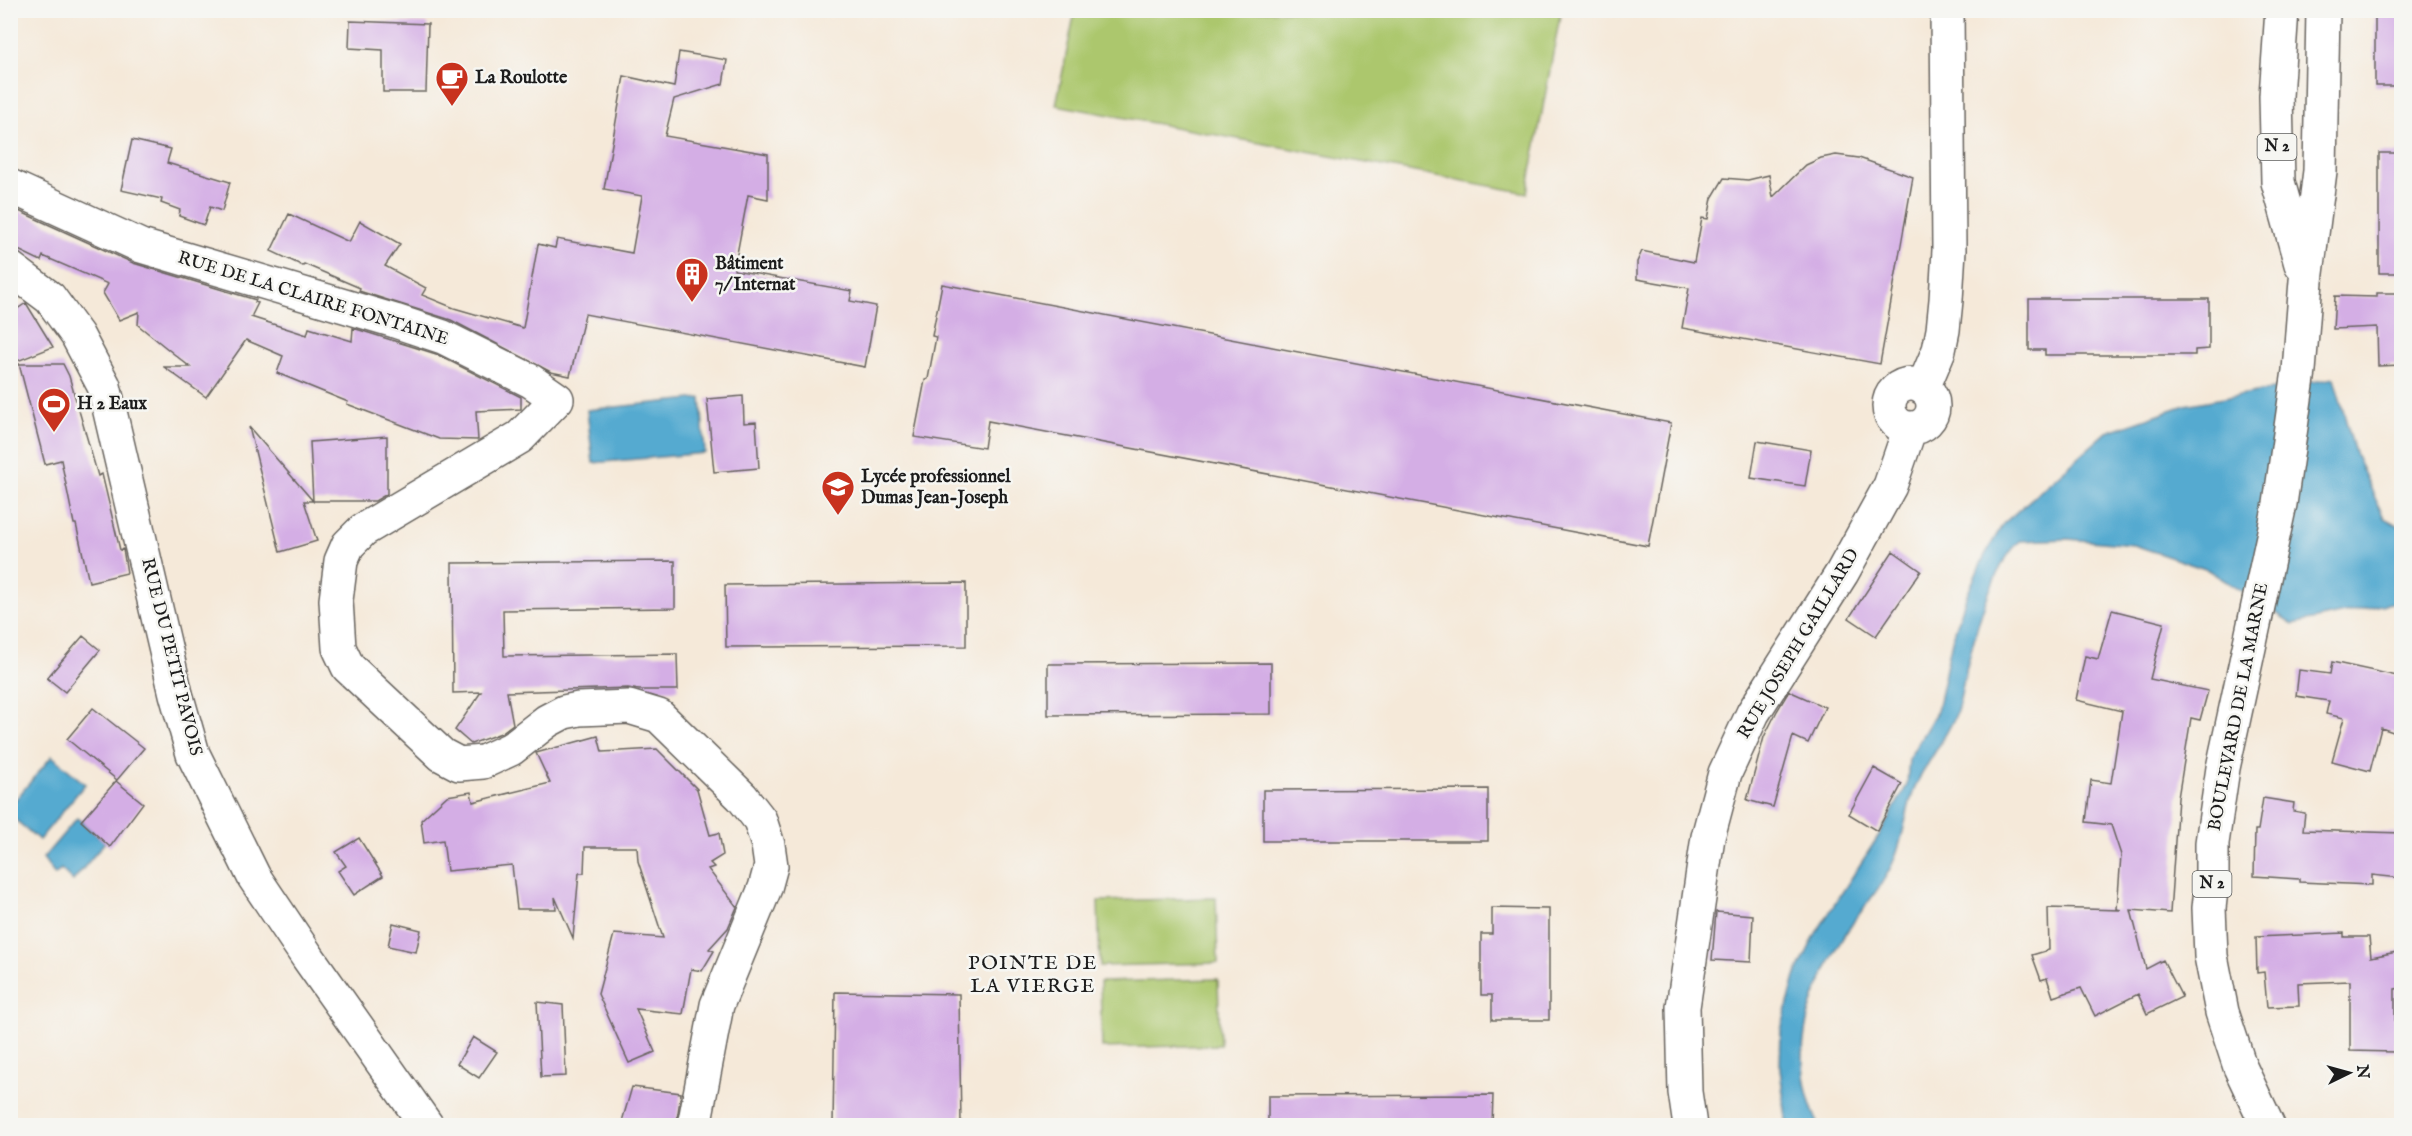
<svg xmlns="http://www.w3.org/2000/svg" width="2412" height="1136" viewBox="0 0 2412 1136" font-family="'IM FELL English',serif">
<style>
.green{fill:#acc76d;stroke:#647244;stroke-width:1.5}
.water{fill:#54aad0;stroke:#386376;stroke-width:1.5}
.building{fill:#d4aee5}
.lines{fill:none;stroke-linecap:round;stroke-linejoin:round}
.street-casing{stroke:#68645e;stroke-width:36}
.primary-casing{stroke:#68645e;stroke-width:36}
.street{stroke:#fff;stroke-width:33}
.primary{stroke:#fff;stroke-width:33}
.labels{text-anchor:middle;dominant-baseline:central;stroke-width:5;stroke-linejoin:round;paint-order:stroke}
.shield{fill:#f6f6f2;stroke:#5d5d5c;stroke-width:1.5}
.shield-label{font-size:16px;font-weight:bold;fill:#1c1c1c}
.poi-label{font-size:18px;font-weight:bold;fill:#1c1c1c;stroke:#f6f6f2;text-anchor:start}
.street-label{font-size:18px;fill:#1c1c1c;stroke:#f6f6f2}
.neighbourhood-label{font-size:20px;letter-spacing:1.5px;fill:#1c1c1c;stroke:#f6f6f2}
</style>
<rect width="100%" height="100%" fill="#f6f6f2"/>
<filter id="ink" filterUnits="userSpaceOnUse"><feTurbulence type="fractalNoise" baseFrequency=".0167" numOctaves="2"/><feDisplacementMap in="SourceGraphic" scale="12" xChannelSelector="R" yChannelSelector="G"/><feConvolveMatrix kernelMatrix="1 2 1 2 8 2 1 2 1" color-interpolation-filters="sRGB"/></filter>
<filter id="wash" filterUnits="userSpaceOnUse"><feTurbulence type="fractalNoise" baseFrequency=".008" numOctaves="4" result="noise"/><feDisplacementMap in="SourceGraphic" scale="24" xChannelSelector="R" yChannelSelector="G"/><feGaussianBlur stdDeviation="1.35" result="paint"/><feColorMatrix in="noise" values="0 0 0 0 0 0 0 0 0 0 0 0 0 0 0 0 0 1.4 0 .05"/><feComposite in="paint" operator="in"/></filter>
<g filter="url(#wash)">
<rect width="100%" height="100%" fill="#f5e9d9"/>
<!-- green -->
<path class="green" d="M 1075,11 L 1561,11 L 1527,193 L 1056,105 Z
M 1216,898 L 1218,963 L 1100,966 L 1098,901 Z
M 1218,979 L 1220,1045 L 1102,1048 L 1100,982 Z"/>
<!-- water -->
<path class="water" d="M 2334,378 L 2355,453 L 2384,518 L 2401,527 L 2401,601 L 2293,624 L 2208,570 L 2134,545 L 2068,539 L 2020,541 C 1989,570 1974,638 1964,679 C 1962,690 1960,703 1956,714 C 1945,741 1925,763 1914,790 C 1905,813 1904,838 1894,860 C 1884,884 1867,903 1852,924 C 1832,952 1810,999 1805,1032 C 1800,1064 1805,1097 1819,1125 L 1787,1126 L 1780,1069 L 1781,1030 L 1795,977 L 1816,933 L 1881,832 L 1907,785 L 1909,758 L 1937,711 L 1952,640 L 1967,594 L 1985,555 L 2003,524 L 2107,432 L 2185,405 Z
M 701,398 L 705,453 L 593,463 L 587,410 Z
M 52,756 L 85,784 L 39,840 L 11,816 L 11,805 Z
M 77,818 L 105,842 L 73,881 L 61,869 L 55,875 L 43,858 Z"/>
<g id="blocks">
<!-- building -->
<path class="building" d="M 2375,10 L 2402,10 L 2402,86 L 2375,86 Z
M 350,21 L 428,24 L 426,92 L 383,92 L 383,50 L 349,48 Z
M 679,52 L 727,60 L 723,84 L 674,99 L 665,136 L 768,154 L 768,199 L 748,195 L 734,270 L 852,291 L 850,301 L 876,306 L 865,367 L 585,314 L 570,376 L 551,372 L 451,320 L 359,291 L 360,288 L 304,264 L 303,266 L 271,251 L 289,214 L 349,242 L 360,221 L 400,244 L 385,266 L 426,288 L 422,295 L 454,308 L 523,328 L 538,244 L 555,248 L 557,239 L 632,253 L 642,196 L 604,189 L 624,76 L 674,87 Z
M 132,140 L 171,149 L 167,163 L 230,182 L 222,211 L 210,207 L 204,225 L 179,216 L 180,210 L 161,203 L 162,199 L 121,190 Z
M 2379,153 L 2402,153 L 2402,273 L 2379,273 Z
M 1836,155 L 1859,158 L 1913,177 L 1880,364 L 1682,328 L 1689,288 L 1637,279 L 1637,262 L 1642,251 L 1694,262 L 1702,218 L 1708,219 L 1712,198 L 1724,178 L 1748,180 L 1769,175 L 1773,197 L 1806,165 L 1821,158 Z
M 10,207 L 133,263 L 256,300 L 255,302 L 258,303 L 251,317 L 307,335 L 309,328 L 352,341 L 353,328 L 436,354 L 521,397 L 521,409 L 476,411 L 478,440 L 439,439 L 347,404 L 348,402 L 277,373 L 283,356 L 246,340 L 206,397 L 164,367 L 190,367 L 138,325 L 139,312 L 119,320 L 103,293 L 108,284 L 43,256 L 41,261 L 10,246 Z
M 942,284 L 1671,423 L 1648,546 L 988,421 L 984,448 L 914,437 L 925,380 L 928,379 L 936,337 L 932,336 Z
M 2377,293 L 2402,293 L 2402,365 L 2378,366 L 2377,327 L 2333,329 L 2335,296 L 2377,297 Z
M 2029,299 L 2209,299 L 2209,349 L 2195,350 L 2195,355 L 2045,355 L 2045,350 L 2029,350 Z
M 26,303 L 53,347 L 10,364 L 10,314 Z
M 19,364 L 63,364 L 69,376 L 98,476 L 102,474 L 120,550 L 123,549 L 127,573 L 89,582 L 76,524 L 74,524 L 61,460 L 45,464 Z
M 743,396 L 744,423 L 756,422 L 759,468 L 714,472 L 707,399 Z
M 249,427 L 313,501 L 310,442 L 387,436 L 387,494 L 375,501 L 304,501 L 317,541 L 280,552 Z
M 1757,441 L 1811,450 L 1805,486 L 1751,478 Z
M 1893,551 L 1921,571 L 1876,636 L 1849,618 Z
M 675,561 L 675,608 L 503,610 L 504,656 L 677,654 L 678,690 L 639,690 L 628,688 L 507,692 L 513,724 L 501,733 L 471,744 L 455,730 L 481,692 L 453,693 L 452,563 Z
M 966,583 L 966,646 L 726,647 L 725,585 Z
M 2112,610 L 2164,623 L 2150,679 L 2208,691 L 2200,720 L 2191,718 L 2178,798 L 2170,913 L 2131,910 L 2146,969 L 2163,960 L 2182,997 L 2147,1014 L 2138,994 L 2095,1016 L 2081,988 L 2053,997 L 2047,978 L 2041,980 L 2032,955 L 2049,950 L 2048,908 L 2121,910 L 2117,909 L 2121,855 L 2111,825 L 2086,822 L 2091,780 L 2111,783 L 2122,711 L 2076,700 L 2085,656 L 2098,659 Z
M 83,636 L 100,650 L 65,692 L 47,678 Z
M 2332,662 L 2402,677 L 2402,735 L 2381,728 L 2370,771 L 2332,761 L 2344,718 L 2326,714 L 2329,701 L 2296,696 L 2299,670 L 2330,674 Z
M 1271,663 L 1271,714 L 1048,715 L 1048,664 Z
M 1789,691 L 1825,707 L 1808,743 L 1793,736 L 1773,807 L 1747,800 L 1764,737 L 1777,711 Z
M 93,708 L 144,748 L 117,780 L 67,739 Z
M 598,736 L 602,752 L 657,749 L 697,789 L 710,835 L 719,833 L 723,855 L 710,863 L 714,867 L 708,869 L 737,907 L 728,928 L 709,949 L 714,951 L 702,971 L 691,969 L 683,1014 L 636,1009 L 655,1052 L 629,1063 L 598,994 L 614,934 L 663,938 L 638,861 L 637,847 L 585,847 L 584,873 L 579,873 L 573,938 L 555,897 L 556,909 L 517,909 L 512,865 L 447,871 L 443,840 L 424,843 L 421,820 L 447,796 L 471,792 L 473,802 L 550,783 L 536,753 Z
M 1874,768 L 1902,784 L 1877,831 L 1849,814 Z
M 116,781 L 143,803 L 110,847 L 81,821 Z
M 1488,789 L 1488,841 L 1263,841 L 1263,790 Z
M 2263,798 L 2294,803 L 2293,811 L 2305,813 L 2303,830 L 2402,833 L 2400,878 L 2372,875 L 2372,885 L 2299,882 L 2299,879 L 2254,876 L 2255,830 L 2258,830 Z
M 359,838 L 383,876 L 354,895 L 338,871 L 346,866 L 336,852 Z
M 1492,908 L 1549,909 L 1549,1020 L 1492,1020 L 1492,995 L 1481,995 L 1481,934 L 1492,934 Z
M 1716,912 L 1753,915 L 1751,962 L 1712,960 Z
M 393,923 L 421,930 L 416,952 L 388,946 Z
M 2344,933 L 2344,937 L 2369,937 L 2371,957 L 2402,951 L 2402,988 L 2395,989 L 2395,1052 L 2350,1051 L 2350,981 L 2298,983 L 2299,1006 L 2267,1007 L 2264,972 L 2257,973 L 2256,937 Z
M 835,992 L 959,994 L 961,1125 L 833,1125 Z
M 537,1002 L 563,1005 L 566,1076 L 541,1077 Z
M 473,1037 L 497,1052 L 479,1078 L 457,1064 Z
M 632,1087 L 681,1093 L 676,1125 L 621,1125 Z
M 1493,1095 L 1492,1125 L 1268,1125 L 1268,1096 Z"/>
</g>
</g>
<g filter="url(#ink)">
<use href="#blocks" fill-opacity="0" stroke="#68645e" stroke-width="1.5"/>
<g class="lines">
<defs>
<path id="street" d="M 10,186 L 141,246 L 395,321 L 443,337 L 531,381 L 557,399 L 520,437 L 363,530 L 348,545 L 341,561 L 336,600 L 339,648 L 348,667 L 442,755 L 459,764 L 483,762 L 511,749 L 547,721 L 564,712 L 579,709 L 629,707 L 659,716 L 742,797 L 760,820 L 768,845 L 771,866 L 765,888 L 717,1005 L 694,1126
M 10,268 L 50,298 L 77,335 L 104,386 L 176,694 L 193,754 L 254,877 L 307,956 L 427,1126
M1889 406a22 22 0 1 1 44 0a22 22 0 1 1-44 0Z
M 1923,388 L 1939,350 L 1943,330 L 1946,300 L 1949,250 L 1947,10
M 1690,1126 L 1685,1092 L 1683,1007 L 1708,837 L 1725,773 L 1753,713 L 1842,573 L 1890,486 L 1910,428"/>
<path id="primary" d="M 2282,10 L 2276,96 L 2278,182 L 2301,264
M 2268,1126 L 2240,1067 L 2222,1012 L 2211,956 L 2209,908 L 2212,881 L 2212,843 L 2223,768 L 2280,504 L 2299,371 L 2306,281 L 2320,171 L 2323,10"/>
</defs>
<!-- street casing -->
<use href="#street" class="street-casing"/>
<!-- primary casing -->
<use href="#primary" class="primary-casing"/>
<!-- street -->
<use href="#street" class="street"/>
<!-- primary -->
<use href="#primary" class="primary"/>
</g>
</g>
<!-- icons -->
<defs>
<symbol id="cafe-pin" viewBox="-11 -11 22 30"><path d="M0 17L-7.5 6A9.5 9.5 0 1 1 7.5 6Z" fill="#c8321e" stroke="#f6f6f2"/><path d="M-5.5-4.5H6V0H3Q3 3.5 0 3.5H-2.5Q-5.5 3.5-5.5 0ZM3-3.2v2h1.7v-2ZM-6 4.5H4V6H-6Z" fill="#fff"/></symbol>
<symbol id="building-pin" viewBox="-11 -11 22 30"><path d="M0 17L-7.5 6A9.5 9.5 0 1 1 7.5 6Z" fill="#c8321e" stroke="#f6f6f2"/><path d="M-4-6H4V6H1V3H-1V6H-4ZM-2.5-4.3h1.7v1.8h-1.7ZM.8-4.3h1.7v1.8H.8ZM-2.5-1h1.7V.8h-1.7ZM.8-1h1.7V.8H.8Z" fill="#fff"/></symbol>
<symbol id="stadium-pin" viewBox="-11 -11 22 30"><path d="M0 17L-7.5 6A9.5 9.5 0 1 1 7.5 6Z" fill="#c8321e" stroke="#f6f6f2"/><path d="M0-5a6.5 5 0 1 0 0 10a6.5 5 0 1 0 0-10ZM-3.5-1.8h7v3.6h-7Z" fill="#fff"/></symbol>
<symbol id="school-pin" viewBox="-11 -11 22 30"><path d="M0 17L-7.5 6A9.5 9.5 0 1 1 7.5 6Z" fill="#c8321e" stroke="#f6f6f2"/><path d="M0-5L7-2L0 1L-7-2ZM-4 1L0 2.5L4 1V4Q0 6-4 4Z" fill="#fff"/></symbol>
</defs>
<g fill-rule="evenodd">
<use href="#cafe-pin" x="433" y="59" width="38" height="52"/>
<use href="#building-pin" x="673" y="255" width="38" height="52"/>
<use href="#stadium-pin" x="35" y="385" width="38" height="52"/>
<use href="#school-pin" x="819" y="468" width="38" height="52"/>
</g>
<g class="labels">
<!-- shield labels -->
<g class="shield">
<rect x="2257.5" y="134" width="39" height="26" rx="4.5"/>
<rect x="2192.5" y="871" width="39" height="26" rx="4.5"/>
</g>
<g class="shield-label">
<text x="2277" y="147">N 2</text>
<text x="2212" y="884">N 2</text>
</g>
<!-- poi labels -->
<g class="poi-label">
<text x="475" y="78">La Roulotte</text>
<text x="715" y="264">Bâtiment<tspan x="715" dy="21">7/ Internat</tspan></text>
<text x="77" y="404">H 2 Eaux</text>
<text x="861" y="477">Lycée professionnel<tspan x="861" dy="21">Dumas Jean-Joseph</tspan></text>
</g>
<!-- street labels -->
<g class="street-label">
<text transform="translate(313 299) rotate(17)">RUE DE LA CLAIRE FONTAINE</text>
<text transform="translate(1799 644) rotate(-59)">RUE JOSEPH GAILLARD</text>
<text transform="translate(171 657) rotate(76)">RUE DU PETIT PAVOIS</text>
<text transform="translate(2239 707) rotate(-79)">BOULEVARD DE LA MARNE</text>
</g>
<!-- neighbourhood labels -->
<g class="neighbourhood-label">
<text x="1033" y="963">POINTE DE<tspan x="1033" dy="23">LA VIERGE</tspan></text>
</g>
</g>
<!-- margin -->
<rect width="2412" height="1136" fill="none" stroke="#f6f6f2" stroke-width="36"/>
<!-- north arrow -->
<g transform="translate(2349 1073) rotate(85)" stroke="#f6f6f2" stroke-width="4.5" paint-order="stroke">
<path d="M0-4.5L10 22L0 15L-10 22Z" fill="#1c1c1c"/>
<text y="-9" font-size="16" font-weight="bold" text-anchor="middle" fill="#1c1c1c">N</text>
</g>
</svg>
